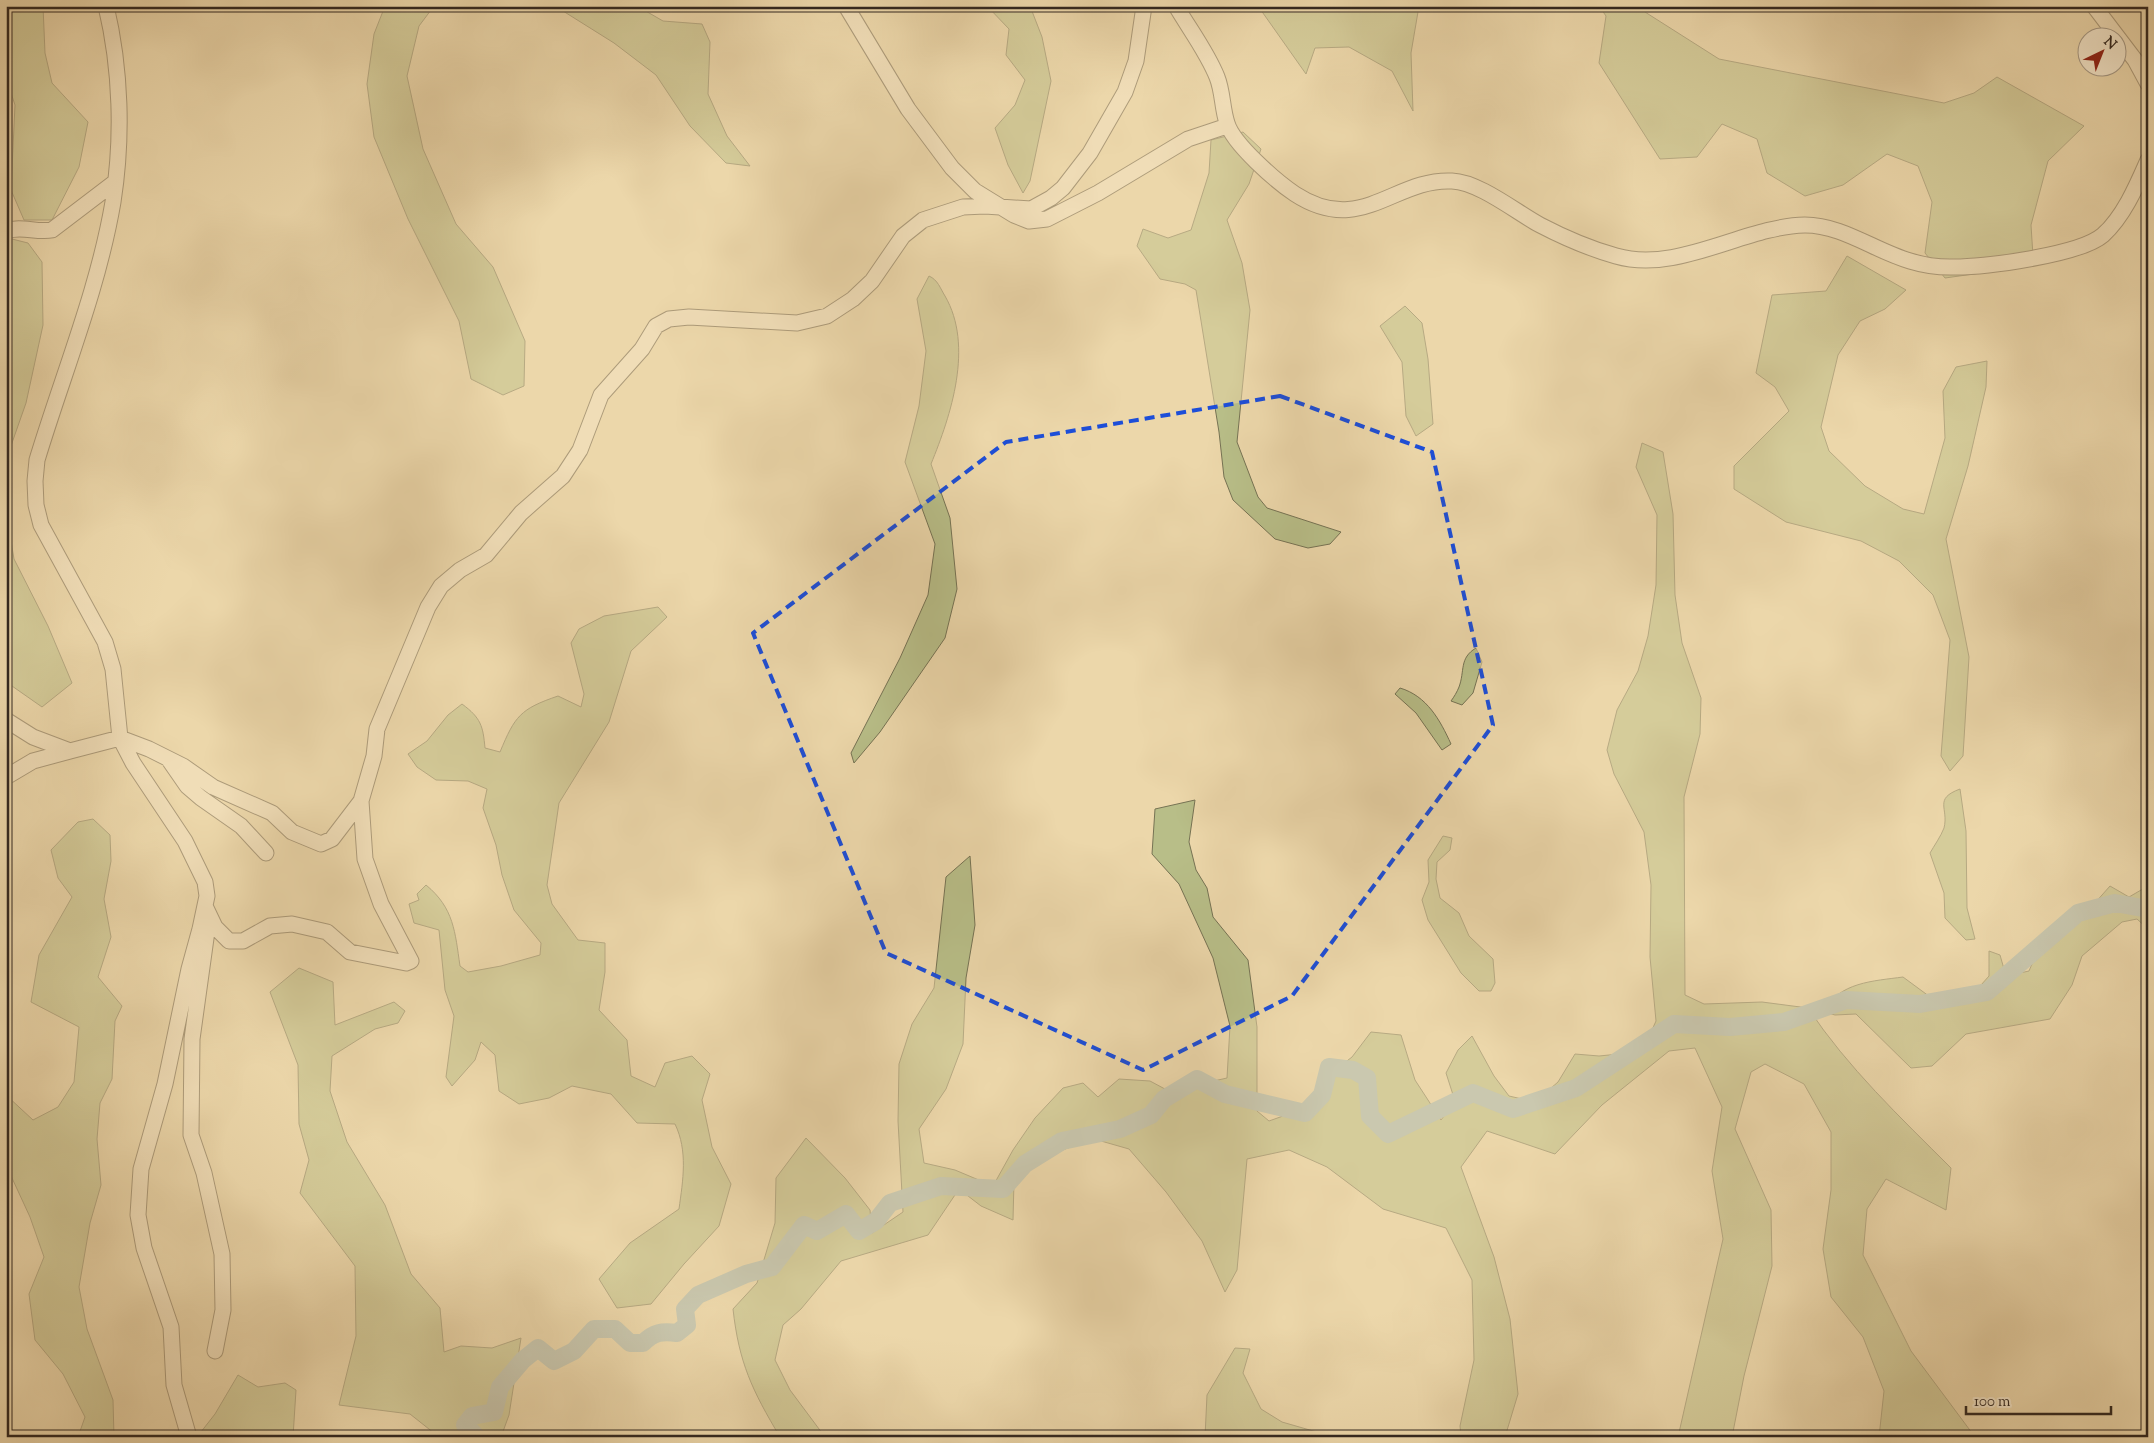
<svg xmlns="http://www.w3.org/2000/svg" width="2154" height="1443" viewBox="0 0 2154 1443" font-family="'Sorts Mill Goudy',serif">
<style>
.green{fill:#b8be88;stroke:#767354}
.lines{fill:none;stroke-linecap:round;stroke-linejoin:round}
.river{stroke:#9fb6b5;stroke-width:18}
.minor-casing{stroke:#615442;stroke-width:17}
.minor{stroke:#f3e5c8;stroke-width:15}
.marked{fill:none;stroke:#1d4ed8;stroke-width:4;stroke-dasharray:10 6;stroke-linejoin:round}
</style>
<rect width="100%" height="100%" fill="#ecd7aa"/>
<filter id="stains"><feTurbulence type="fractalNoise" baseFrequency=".004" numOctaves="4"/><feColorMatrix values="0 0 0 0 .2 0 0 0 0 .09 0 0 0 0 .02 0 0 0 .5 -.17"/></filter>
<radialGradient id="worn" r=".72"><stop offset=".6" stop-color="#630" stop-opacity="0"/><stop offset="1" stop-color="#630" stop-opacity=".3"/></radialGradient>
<!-- green -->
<path class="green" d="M 6,6 L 43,6 L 45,53 L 52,83 L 88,122 L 79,167 L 52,220 L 24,220 L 11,190 L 15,105 L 6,78 Z
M 385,6 L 434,6 L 419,26 L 407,76 L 423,149 L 456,224 L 493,267 L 525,341 L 524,386 L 503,395 L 471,379 L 459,321 L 408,219 L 374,137 L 367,84 L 374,34 Z
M 555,6 L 637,6 L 663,21 L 702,24 L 710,42 L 708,94 L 727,136 L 750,166 L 726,163 L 690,126 L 656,75 L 614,43 Z
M 987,6 L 1030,6 L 1042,37 L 1051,81 L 1030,181 L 1023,193 L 1008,165 L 995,128 L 1015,105 L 1025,80 L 1006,55 L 1009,29 Z
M 1258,6 L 1419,6 L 1411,53 L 1413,111 L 1392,71 L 1349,47 L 1315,48 L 1306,74 Z
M 1599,6 L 1640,6 L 1645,12 L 1719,59 L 1944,103 L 1974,93 L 1997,77 L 2084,126 L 2048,161 L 2031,225 L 2033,256 L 1995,271 L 1945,278 L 1925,253 L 1932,202 L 1918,166 L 1887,154 L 1843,185 L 1805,196 L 1767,173 L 1757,139 L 1722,124 L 1697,157 L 1660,159 L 1599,63 L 1606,16 Z
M 1243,132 L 1261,149 L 1249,184 L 1227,220 L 1242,263 L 1250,310 L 1237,442 L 1258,497 L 1267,508 L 1341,532 L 1330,544 L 1308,548 L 1275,539 L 1233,500 L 1224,477 L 1219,432 L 1196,290 L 1185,284 L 1160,279 L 1137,246 L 1143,229 L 1168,238 L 1191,230 L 1209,173 L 1211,140 Z
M 12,239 L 28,243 L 42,262 L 43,325 L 26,403 L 6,460 L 6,244 Z
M 1847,256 L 1906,290 L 1885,309 L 1860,321 L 1838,355 L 1821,427 L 1829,451 L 1865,486 L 1903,509 L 1924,514 L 1945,438 L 1943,391 L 1956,367 L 1987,361 L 1986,387 L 1968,466 L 1946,539 L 1969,657 L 1963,756 L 1950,771 L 1941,756 L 1950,640 L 1933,595 L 1899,561 L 1861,541 L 1786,522 L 1734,489 L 1734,466 L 1789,411 L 1775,387 L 1756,373 L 1772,295 L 1826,291 Z
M 929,276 C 938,280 940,288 945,296 C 974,346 951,415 931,464 L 950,518 L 957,589 L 945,638 L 880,732 L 854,763 L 851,753 L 900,658 L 928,595 L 935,544 L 905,462 L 919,406 L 926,351 L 917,299 Z
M 1405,306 L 1422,323 L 1428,359 L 1433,424 L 1416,436 L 1406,416 L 1402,362 L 1380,326 Z
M 1642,443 L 1663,452 L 1673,514 L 1675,595 L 1682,643 L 1701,698 L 1700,734 L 1684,797 L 1685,995 L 1704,1004 L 1762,1002 L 1808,1008 C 1848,1068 1900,1117 1951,1168 L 1946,1210 L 1886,1179 L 1867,1209 L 1863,1255 L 1911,1351 L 1975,1437 L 1879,1437 L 1884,1391 L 1863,1337 L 1831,1297 L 1823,1249 L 1831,1190 L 1831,1132 L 1804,1084 L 1765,1064 L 1751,1072 L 1735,1129 L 1771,1210 L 1772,1266 L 1744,1376 L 1732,1437 L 1678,1437 L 1723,1239 L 1712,1171 L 1722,1107 L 1695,1048 L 1669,1051 L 1602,1105 L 1555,1154 L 1487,1131 L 1461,1167 L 1494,1257 L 1510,1319 L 1518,1394 L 1505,1437 L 1461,1437 L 1460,1426 L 1474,1360 L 1472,1280 L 1446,1228 L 1383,1209 L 1327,1167 L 1289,1150 L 1247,1159 L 1237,1270 L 1225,1292 L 1202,1241 L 1166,1192 L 1129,1149 L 1094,1139 L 1042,1157 L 1014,1181 L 1013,1220 L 981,1206 L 959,1189 L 928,1235 L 841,1261 L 801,1309 L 783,1325 L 775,1360 L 790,1390 L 825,1437 L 780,1437 C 752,1390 739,1363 733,1309 L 757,1283 L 775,1223 L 776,1178 L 806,1138 L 845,1178 L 870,1210 L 872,1233 L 903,1212 L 898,1121 L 899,1064 L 912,1024 L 934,988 L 946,877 L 970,856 L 975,925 L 966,978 L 963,1044 L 946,1089 L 919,1129 L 924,1163 L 955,1170 L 993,1186 L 1013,1150 L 1035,1118 L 1063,1088 L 1083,1083 L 1098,1097 L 1119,1079 L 1150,1081 L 1178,1096 L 1196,1085 L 1227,1078 L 1230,1026 L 1213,958 L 1179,884 L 1152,854 L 1155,809 L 1195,800 L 1189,842 L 1196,870 L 1207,888 L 1213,917 L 1248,960 L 1257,1027 L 1257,1111 L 1269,1121 L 1297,1111 L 1311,1102 L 1321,1081 L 1352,1057 L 1371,1032 L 1401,1035 L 1415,1080 L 1441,1120 L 1455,1101 L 1446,1073 L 1458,1050 L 1472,1036 L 1494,1076 L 1509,1096 L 1535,1102 L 1558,1082 L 1575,1054 L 1599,1056 L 1629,1053 L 1647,1041 L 1656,1021 L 1650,957 L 1651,885 L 1644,832 L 1614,774 L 1607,750 L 1617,710 L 1638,671 L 1648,636 L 1656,585 L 1657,515 L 1636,467 Z
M 6,511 L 14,559 L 48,626 L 72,683 L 42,707 L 12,686 L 6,679 Z
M 658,607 L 667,617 L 631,651 L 609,722 L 559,803 L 547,885 L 552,904 L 578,940 L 605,943 L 605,972 L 599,1010 L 627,1040 L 631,1076 L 655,1087 L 665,1063 L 692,1056 L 710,1074 L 702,1100 L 712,1147 L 731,1184 L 719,1226 L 684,1264 L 651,1304 L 617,1308 L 599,1279 L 630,1243 L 679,1209 C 683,1180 688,1151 675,1124 L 637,1123 L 611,1094 L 572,1086 L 549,1098 L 519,1104 L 499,1091 L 495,1055 L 481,1042 L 475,1060 L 452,1086 L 446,1077 L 454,1016 L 445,990 L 439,930 L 414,923 L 409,904 L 419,900 L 417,894 L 426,885 C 454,908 455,932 460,966 L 468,972 L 501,966 L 540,955 L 541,943 L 514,910 L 502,875 L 496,845 L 483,808 L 487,789 L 468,781 L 436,780 L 417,767 L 408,754 L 427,741 L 448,715 L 462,704 C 481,718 483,726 485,748 L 500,752 C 515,716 520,709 558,696 L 581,707 L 584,694 L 571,643 L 579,629 L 604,616 Z
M 1476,648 L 1482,662 L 1473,693 L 1462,705 L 1451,701 C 1454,697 1457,692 1459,687 C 1465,671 1459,658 1476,648 Z
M 1400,688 C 1427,696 1440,720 1451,744 L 1442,750 L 1416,713 L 1395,694 Z
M 1960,789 L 1966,831 L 1967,908 L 1975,939 L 1966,940 L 1945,918 L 1944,893 L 1930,853 C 1934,846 1941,836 1944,828 C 1949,808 1933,799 1960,789 Z
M 93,819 L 110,835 L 111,861 L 104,899 L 111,937 L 98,977 L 122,1006 L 115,1021 L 112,1079 L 100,1103 L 97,1139 L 101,1185 L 90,1223 L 79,1287 L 87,1329 L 113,1400 L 114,1437 L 78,1437 L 85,1417 L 63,1374 L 35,1340 L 29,1294 L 44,1257 L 30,1217 L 6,1165 L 6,1095 L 33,1120 L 58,1107 L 74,1082 L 79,1027 L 31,1002 L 39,955 L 72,897 L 58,878 L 51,850 L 78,822 Z
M 1443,836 L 1452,838 L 1450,850 L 1437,862 L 1436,879 L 1440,898 L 1459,913 L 1469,936 L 1493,959 L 1495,983 L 1491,991 L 1479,991 L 1461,973 L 1428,920 L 1422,900 L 1429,882 L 1428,860 Z
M 2110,886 L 2129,897 L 2148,886 L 2148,929 L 2137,919 L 2122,922 L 2082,956 L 2072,985 L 2050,1019 L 1966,1034 L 1932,1066 L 1911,1068 L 1856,1014 L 1835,1015 L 1824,1012 C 1838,982 1874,981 1903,977 L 1941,1005 L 1981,985 L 1989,976 L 1989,951 L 2000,955 L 2006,976 L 2029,971 L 2040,945 L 2070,931 Z
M 299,968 L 333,982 L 335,1025 L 394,1002 L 405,1011 L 398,1023 L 375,1029 L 332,1056 L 330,1091 L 347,1142 L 385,1205 L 411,1274 L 440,1308 L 444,1352 L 461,1346 L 492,1348 L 521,1338 L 509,1415 L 501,1437 L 439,1437 L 410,1414 L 339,1405 L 356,1336 L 355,1266 L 300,1193 L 309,1160 L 299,1124 L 298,1065 L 270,992 Z
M 1235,1348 L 1250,1349 L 1243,1373 L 1261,1409 L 1282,1422 L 1334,1437 L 1205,1437 L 1207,1395 Z
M 238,1375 L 258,1387 L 285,1383 L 296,1390 L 293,1437 L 197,1437 L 215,1414 Z"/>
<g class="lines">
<!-- river -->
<path class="river" d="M 477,1437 L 465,1425 L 472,1416 L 494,1412 L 500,1387 L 523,1360 L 538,1348 L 554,1361 L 574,1351 L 594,1329 L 615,1329 L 630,1343 L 643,1343 C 654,1332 662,1331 677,1333 L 687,1325 L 685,1309 L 698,1295 L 746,1274 L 772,1267 L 804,1225 L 817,1231 L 846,1214 L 859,1231 L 876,1221 L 890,1203 L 941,1186 L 1003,1189 L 1025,1164 L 1062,1141 L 1120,1129 L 1151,1115 L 1164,1099 L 1197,1079 L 1225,1094 L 1305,1113 L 1322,1095 L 1329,1067 L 1353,1070 L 1367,1078 L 1370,1116 L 1388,1134 L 1473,1093 L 1513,1109 L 1576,1088 L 1674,1024 L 1730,1027 L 1784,1022 L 1846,1000 L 1920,1004 L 1987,992 L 2078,913 L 2115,903 L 2148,909"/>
<defs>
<path id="minor" d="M 106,6 C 121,69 123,138 113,202 C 98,290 63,374 37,460 L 35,481 L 36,505 L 41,525 L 105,642 L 113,669 L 120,738 L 133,763 L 185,841 L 205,882 L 207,896 L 200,929 L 189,969 L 165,1084 L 141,1169 L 138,1215 L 144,1248 L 171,1327 L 174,1385 L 189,1437
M 846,6 L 908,109 L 952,168 L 975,191 L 1014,215 L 1029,221 L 1047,219 L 1098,193 L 1188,139 L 1227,126
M 1176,6 C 1190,30 1207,52 1217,77 C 1223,92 1222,108 1227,123 C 1233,144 1277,182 1295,194 C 1361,237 1394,178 1452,181 C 1479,182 1516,212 1540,225 C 1563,237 1591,249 1616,256 C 1678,274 1745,226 1805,225 C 1842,225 1875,251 1910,261 C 1923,265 1936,267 1950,267 C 1982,268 2080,255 2103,235 C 2124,216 2137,185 2148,160
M 2094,6 L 2135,60 L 2148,84
M 6,231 C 21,225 36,233 52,230 L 115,182
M 6,720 L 33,737 L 70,751 L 120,738 L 149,749 L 183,766 L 213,787 L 272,813 L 292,832 L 321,844 L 332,839 L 361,801
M 169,760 L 187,786 L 201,798 L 241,826 L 266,853
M 6,777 L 33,761 L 70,751
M 205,906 L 215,927 L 229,941 L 243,941 L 270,926 L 292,924 L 327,932 L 350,952 L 406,963 L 411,961 L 381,904 L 365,859 L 361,801 L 374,756 L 377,729 L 428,607 L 441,586 L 460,570 L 486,555 L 521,513 L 563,476 L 580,450 L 601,395 L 642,349 L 656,326 L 669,319 L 689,317 L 797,323 L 827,316 L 853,299 L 872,281 L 903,236 L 923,220 L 963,207 L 985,206 L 1031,209 L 1051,198 L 1063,188 L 1090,153 L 1125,92 L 1136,61 L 1144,6
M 207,931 L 192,1039 L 191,1135 L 204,1173 L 222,1254 L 223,1310 L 215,1351"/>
</defs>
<!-- minor casing -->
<use href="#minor" class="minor-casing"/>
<!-- minor -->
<use href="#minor" class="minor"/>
</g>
<!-- marked area -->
<path d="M0 0H2154V1443H0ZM 1280,396 L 1432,452 L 1493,725 L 1292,996 L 1143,1070 L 886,953 L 753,633 L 1006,442 Z" fill="#ecd7aa" fill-opacity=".55" fill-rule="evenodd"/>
<path class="marked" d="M 1280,396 L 1432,452 L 1493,725 L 1292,996 L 1143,1070 L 886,953 L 753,633 L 1006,442 Z"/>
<!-- margin -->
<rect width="2154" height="1443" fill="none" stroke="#ecd7aa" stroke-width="25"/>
<rect x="8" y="8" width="2139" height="1428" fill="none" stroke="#332820" stroke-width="2.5"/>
<rect x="12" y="12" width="2129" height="1418" fill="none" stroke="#332820"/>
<!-- north arrow -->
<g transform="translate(2102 52) rotate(43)"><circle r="24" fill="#f3e5c8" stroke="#a69985"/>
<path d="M0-4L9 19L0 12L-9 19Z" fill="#8f2418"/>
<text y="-8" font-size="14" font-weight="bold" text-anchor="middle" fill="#332820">N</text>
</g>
<!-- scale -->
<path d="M1966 1406v8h145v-8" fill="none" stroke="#332820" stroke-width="2.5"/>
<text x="1974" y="1406" font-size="15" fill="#332820" stroke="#f3e5c8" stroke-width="4" paint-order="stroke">100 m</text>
<rect width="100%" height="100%" filter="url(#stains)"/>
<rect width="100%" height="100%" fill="url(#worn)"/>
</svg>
